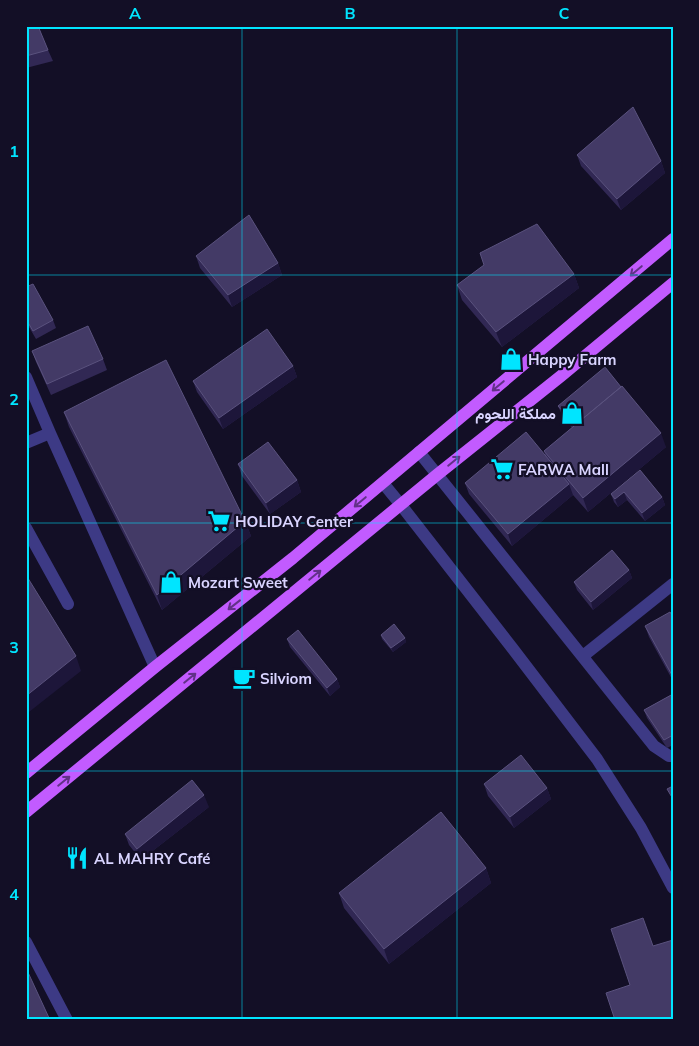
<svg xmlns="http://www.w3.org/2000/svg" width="699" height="1046" viewBox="0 0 699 1046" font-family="Mulish,Vazirmatn,sans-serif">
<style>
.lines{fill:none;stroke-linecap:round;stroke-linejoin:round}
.minor{stroke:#3d3a85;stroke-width:12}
.major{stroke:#c25bff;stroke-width:12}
.wall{fill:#312854}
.shaded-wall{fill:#1d163a}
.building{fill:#433a66;stroke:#5a527e}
.oneway{stroke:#623188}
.grid{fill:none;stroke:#00e5ff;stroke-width:1;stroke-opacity:0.55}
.labels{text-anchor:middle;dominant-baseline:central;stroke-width:4.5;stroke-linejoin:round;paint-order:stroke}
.poi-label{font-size:15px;font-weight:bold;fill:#d9d4ff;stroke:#130f26;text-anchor:start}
.neatline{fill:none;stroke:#00e5ff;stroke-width:2}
.grid-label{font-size:16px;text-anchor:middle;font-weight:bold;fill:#00e5ff}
</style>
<rect width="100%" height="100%" fill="#130f26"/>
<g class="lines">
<!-- minor -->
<path class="minor" d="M 26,377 L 50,433 L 155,667
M 26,443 L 50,433
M 419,452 L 654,746 L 669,756 L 673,756
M 383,483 L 401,505 L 513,649 L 597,759 L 641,828 L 673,888
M 26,528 L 68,604
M 583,656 L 673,584
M 26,942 L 67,1020"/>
<!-- major -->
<path class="major" d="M 26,773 L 155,667 L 293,558 L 673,239
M 26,812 L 438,474 L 561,376 L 673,283"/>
</g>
<!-- wall -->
<path class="wall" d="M 26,26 L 48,50 L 53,61 L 26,68 Z
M 577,155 L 661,161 L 665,173 L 621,210 L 581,166 Z
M 196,256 L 278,263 L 282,275 L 232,307 L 200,268 Z
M 574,274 L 579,288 L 502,347 L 462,300 L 457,285 Z
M 26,287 L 53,320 L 56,328 L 36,339 L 26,322 Z
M 32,351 L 103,359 L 107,370 L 51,395 L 36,362 Z
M 293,366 L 297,377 L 223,429 L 197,392 L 193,381 Z
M 558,406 L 666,447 L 588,512 L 573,495 L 512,546 L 469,494 L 465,483 L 545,454 L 544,451 L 572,428 L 563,417 Z
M 64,412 L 245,521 L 251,536 L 162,610 L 69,427 Z
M 238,464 L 297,480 L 301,492 L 270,514 L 242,476 Z
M 640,470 L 662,497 L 665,505 L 645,521 L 627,500 L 618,507 L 614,502 L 611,494 Z
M 629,570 L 632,578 L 593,610 L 577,590 L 574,582 Z
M 673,617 L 673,681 L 649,637 L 645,626 Z
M 381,635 L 405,638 L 406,642 L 393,652 L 382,639 Z
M 287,639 L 337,679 L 340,687 L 330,696 L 290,647 Z
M 673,694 L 673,745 L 667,748 L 647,718 L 644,710 Z
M 484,784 L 547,788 L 551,799 L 514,828 L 488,796 Z
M 209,807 L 141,860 L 129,845 L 125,834 Z
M 486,868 L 491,883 L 389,964 L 344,908 L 339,893 Z"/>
<!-- shaded-wall -->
<path class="shaded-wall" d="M 661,161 L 665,173 L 621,210 L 617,199 Z
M 278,263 L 282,275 L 232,307 L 228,295 Z
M 574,274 L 579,288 L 502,347 L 496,332 Z
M 293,366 L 297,377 L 223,429 L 219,418 Z
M 661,433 L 666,447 L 588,512 L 583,498 Z
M 297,480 L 301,492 L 270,514 L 266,503 Z
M 569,484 L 573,495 L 512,546 L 508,534 Z
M 624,492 L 627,500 L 618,507 L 615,499 Z
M 662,497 L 665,505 L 645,521 L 642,513 Z
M 245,521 L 251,536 L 162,610 L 157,595 Z
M 629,570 L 632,578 L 593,610 L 591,602 Z
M 405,638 L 406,642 L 393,652 L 391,648 Z
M 76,656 L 81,671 L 29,712 L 26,716 L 26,696 Z
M 337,679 L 340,687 L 330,696 L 327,688 Z
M 547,788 L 551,799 L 514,828 L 510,817 Z
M 204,795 L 209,807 L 141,860 L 137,849 Z
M 486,868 L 491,883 L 389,964 L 384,949 Z"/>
<!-- building -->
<path class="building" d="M 26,26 L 38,26 L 48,50 L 26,56 Z
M 633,107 L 661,161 L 617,199 L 577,155 Z
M 249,215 L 278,263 L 228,295 L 196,256 Z
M 537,224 L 574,274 L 496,332 L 457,285 L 484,265 L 480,253 Z
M 33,284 L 53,320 L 33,331 L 26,319 L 26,287 Z
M 88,326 L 103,359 L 47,384 L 32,351 Z
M 267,329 L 293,366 L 219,418 L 193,381 Z
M 166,360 L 245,521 L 157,595 L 64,412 Z
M 605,367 L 621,387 L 575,425 L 558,406 Z
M 622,386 L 661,433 L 583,498 L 544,451 Z
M 526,432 L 569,484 L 508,534 L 465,483 Z
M 268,442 L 297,480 L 266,503 L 238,464 Z
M 640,470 L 662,497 L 642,513 L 624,492 L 615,499 L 611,494 Z
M 612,550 L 629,570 L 591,602 L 574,582 Z
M 26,575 L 76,656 L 26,696 Z
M 670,612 L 673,617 L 673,677 L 645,626 Z
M 394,624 L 405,638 L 391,648 L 381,635 Z
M 298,630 L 337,679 L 327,688 L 287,639 Z
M 673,694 L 673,735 L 664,740 L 644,710 Z
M 521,755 L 547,788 L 510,817 L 484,784 Z
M 192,780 L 204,795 L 137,849 L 125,834 Z
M 673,786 L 673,799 L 667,789 Z
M 441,812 L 486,868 L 384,949 L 339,893 Z
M 643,918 L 653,946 L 673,940 L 673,1020 L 615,1020 L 606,993 L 630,985 L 611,929 Z
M 26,968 L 50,1020 L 26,1020 Z"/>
<!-- one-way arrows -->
<defs><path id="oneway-shaft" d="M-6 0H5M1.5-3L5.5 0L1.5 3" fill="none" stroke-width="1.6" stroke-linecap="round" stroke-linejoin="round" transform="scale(1.25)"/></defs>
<g class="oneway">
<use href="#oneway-shaft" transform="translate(636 271) rotate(140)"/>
<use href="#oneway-shaft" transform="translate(498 386) rotate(140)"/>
<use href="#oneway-shaft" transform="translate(454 461) rotate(-39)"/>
<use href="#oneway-shaft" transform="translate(360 502) rotate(140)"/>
<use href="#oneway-shaft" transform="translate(315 575) rotate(-39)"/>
<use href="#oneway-shaft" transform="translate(234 605) rotate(142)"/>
<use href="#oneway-shaft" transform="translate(190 678) rotate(-39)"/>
<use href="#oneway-shaft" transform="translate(64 781) rotate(-39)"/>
</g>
<!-- grid -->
<path class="grid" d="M 242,26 L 242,1020M 457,26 L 457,1020M 26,275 L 673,275M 26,523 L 673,523M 26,771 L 673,771"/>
<!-- icons -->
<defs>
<symbol id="shop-bare" viewBox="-9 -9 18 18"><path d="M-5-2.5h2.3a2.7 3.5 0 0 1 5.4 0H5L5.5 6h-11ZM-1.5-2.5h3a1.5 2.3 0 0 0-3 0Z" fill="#00e5ff" stroke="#130f26" stroke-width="2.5" paint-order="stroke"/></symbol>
<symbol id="supermarket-bare" viewBox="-9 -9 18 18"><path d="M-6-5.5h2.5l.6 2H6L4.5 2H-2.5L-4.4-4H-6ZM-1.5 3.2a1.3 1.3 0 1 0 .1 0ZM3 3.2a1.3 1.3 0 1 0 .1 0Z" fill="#00e5ff" stroke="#130f26" stroke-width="2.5" paint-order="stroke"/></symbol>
<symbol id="cafe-bare" viewBox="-9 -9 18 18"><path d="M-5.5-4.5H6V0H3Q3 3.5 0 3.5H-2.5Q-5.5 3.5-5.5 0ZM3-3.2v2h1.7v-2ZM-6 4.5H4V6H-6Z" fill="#00e5ff" stroke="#130f26" stroke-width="2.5" paint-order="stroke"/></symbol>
<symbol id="restaurant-bare" viewBox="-9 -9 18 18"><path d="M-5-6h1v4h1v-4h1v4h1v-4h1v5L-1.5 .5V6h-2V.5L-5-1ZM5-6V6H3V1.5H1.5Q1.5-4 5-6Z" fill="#00e5ff" stroke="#130f26" stroke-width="2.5" paint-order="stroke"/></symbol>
</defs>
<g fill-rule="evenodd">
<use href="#shop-bare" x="495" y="343" width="32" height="32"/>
<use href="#shop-bare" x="556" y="397" width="32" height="32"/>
<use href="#supermarket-bare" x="486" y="453" width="32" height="32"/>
<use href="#supermarket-bare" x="203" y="505" width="32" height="32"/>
<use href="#shop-bare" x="155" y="566" width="32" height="32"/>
<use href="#cafe-bare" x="228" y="662" width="32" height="32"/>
<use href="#restaurant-bare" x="61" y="842" width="32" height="32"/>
</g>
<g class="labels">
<!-- poi labels -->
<g class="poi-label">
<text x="528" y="359">Happy Farm</text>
<text x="556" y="413" text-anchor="end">مملكة اللحوم</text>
<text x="518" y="469">FARWA Mall</text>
<text x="235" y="521">HOLIDAY Center</text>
<text x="188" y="582">Mozart Sweet</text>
<text x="260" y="678">Silviom</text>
<text x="94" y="858">AL MAHRY Café</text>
</g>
</g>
<!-- border -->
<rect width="699" height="1046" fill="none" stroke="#130f26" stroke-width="55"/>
<rect x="28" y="28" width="644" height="990" class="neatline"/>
<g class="grid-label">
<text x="135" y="19">A</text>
<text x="350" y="19">B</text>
<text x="564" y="19">C</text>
<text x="14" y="157">1</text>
<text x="14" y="405">2</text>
<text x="14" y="653">3</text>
<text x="14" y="900">4</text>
</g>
</svg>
